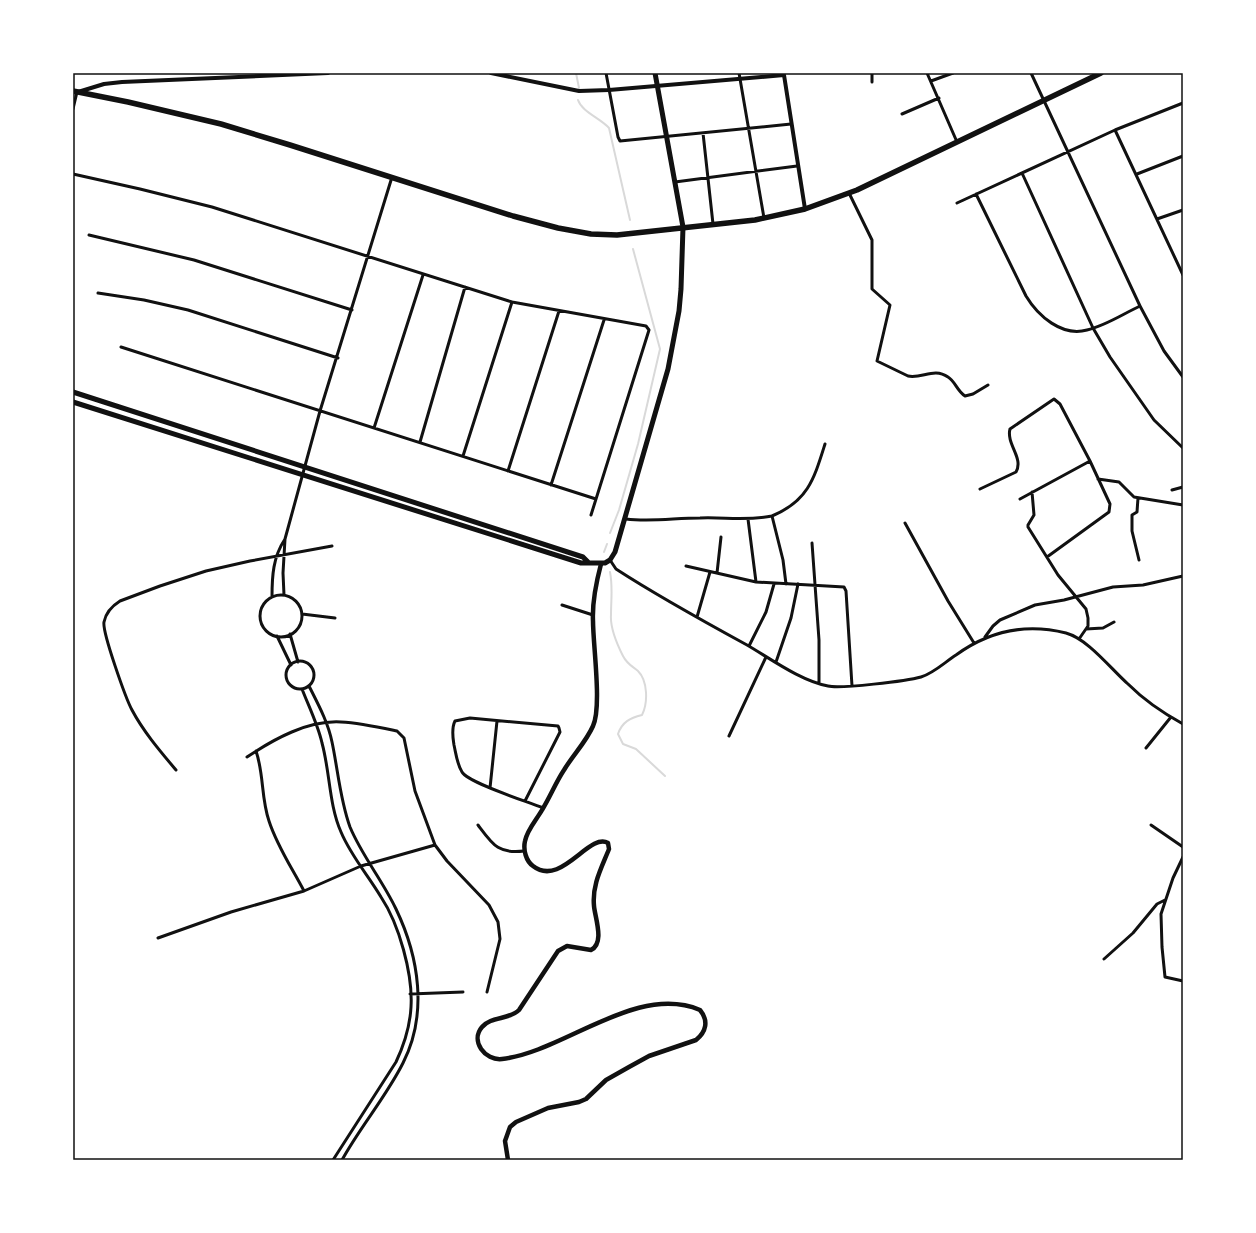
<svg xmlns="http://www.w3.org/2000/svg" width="1256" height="1233" viewBox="0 0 1256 1233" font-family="Inter,sans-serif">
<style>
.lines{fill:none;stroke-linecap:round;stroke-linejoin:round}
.stream{stroke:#d9d9d9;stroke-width:2}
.minor{stroke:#111;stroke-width:3}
.tertiary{stroke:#111;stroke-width:4}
.secondary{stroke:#111;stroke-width:4.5}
.primary{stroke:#111;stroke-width:5}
.trunk{stroke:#111;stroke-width:5.5}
.neatline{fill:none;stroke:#111;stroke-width:1.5}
</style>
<rect width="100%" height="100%" fill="#fff"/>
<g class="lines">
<!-- stream -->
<path class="stream" d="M 576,73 L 579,88
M 578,100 C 582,112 600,118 609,128 L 630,220
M 610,533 L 619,510 L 638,444 L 660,349 L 633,249
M 604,552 L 607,544
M 610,572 C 613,587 611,599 611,615 C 610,628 617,644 623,656 C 627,664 632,666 638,671 C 648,681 648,703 642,715 C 630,718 622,722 618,734 L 623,744 L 636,749 L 665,776"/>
<!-- minor -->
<path class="minor" d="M 606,73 L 618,137 L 620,141 L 791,124
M 739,73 L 764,218
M 872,73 L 872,82
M 927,73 L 957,142
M 1031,73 L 1140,306 L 1164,351 L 1183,377
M 931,81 L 953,73
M 73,109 L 77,92
M 902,114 L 939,98
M 1115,130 L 1183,275
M 703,133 L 713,224
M 1022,173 L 1093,328 L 1110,357 L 1154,420 L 1183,448
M 73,174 L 140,189 L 212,207 L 512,302 L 646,326 L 649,330 L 591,515
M 1137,174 L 1183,156
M 675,182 L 797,166
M 849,193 L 872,240 L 872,289 L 890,305 L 877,361 L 908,376 C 922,379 934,367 948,377 C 955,381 957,391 965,396 L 973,394 L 988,385
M 976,194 L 1026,296 C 1038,316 1062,337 1087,330 C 1105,326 1123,314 1140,306
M 957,203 L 1115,130 L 1183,103
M 1157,219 L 1183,210
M 89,235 L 194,260 L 352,310
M 98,293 L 144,300 L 188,310 L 338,358
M 121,347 L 596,499
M 374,428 L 423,275
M 420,442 L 465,287
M 463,456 L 512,302
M 508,471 L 559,311
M 1098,479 L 1119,482 L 1134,497 L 1183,505
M 551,485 L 604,320
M 980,489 L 1016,472 C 1024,458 1006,444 1010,429 L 1054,399 L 1060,404 L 1090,461 L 1020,499
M 1172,490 L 1183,487
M 1032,492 L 1034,515 L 1028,525 L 1028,527 L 1058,575 L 1086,609 L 1088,618 L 1088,626 L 1079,639
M 1138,498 L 1137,512 L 1132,515 L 1132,531 L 1139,560
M 772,516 C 808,501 814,479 825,444
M 626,519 C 651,522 675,518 700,518 C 724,517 748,521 772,516 L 783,560 L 786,584
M 748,519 L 756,582
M 905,523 L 948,601 L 974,643
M 812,543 L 819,640 L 819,683
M 1047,557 L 1109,512 L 1110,504 L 1090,461
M 610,560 L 616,569 C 659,597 703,621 747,645 C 771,659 801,681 828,686 C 840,689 907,681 921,677 C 934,673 945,662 956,655 C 989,631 1026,623 1066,633 C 1088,639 1111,669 1128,684 C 1144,700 1163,713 1183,724
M 686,566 L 756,582 L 844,587 L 846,591 L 852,686
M 717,573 L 721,537
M 284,595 L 283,573 L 285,539 L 320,411 L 392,177
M260 616a21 21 0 1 1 42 0a21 21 0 1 1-42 0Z
M 272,597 C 272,576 273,557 285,539
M 562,605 L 593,615
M 302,614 L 335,618
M 697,617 L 710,572
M 1086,629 L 1103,628 L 1114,622
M 290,634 L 298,662
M 277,636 L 291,665
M 985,637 L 993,626 L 1000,620 L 1035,605 L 1064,600 L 1113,587 L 1143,585 L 1183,576
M 749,646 L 766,612 L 774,584
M286 675a14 14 0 1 1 28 0a14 14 0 1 1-28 0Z
M 776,662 L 791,618 L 798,584
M 309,686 C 318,704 328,722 332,742 C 338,770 340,800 350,827 C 362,856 383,881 396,909 C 419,957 428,1014 403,1063 C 386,1097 360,1127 342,1160
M 302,689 C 309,707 318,725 322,743 C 330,772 329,805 341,832 C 351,856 368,875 381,897 C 399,924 413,974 411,1007 C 410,1026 404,1045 396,1062 L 333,1160
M 729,736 L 766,657
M 1146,748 L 1171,717
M 256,751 C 264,774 261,798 269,821 C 277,846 292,868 304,891
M 247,757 C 274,739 308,720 341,722 C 360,723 378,727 397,731 L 404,738 L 415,791 L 435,845 L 447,861 L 489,905 L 498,922 L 500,939 L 487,992
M 176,770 C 160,751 143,731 132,710 C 126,699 102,632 104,622 C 106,612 112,606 120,601 L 160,586 L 206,571 L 250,561 L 332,546
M 490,788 L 497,721
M 525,801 L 560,732 L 559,728 L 558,726 L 470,718 L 455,721 C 451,729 453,738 454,745 C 456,754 457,764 462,772 C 468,783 529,802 543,808
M 478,825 C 493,845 498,854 524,851
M 1151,825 L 1183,847
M 1183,857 L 1173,878 L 1161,914 L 1162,947 L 1165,977 L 1183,981
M 158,938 L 231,912 L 304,891 L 361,866 L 435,845
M 1104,959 L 1133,933 L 1157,904 L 1165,900
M 410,994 L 463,992"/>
<!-- tertiary -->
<path class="tertiary" d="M 491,73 L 579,91 L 609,90 L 784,75 L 805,209
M 78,92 L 104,84 L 122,82 L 328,73"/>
<!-- secondary -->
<path class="secondary" d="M 508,1160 L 505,1141 L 510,1127 L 516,1122 L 548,1108 L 579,1102 L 586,1099 L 606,1080 L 629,1067 L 649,1056 L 696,1040 C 706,1032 709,1021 700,1010 C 636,983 564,1052 502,1059 C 485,1061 470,1041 482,1027 C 491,1016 509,1020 519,1010 L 558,951 L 567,946 L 591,950 C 605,943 595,918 594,906 C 592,885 601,869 609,849 L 608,843 C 589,832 561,888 533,866 C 526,861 523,850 525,841 C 527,830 537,819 542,810 C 550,797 556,782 564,770 C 573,755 586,742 593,726 C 602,707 593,645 593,621 C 592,601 596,583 601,564"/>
<!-- primary -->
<path class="primary" d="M 73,392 L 583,557 L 588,562
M 73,402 L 581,563 L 605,563 L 610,560 L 615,552 L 668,369 L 679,311 L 681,289 L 683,227 L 655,73"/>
<!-- trunk -->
<path class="trunk" d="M 73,91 L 128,102 L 221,124 L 290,145 L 513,216 L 558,228 L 591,234 L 617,235 L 755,220 L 805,209 L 857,190 L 1101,73"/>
</g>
<!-- border -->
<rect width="1256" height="1233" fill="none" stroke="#ffffff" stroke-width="148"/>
<rect x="74" y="74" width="1108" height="1085" class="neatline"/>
</svg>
